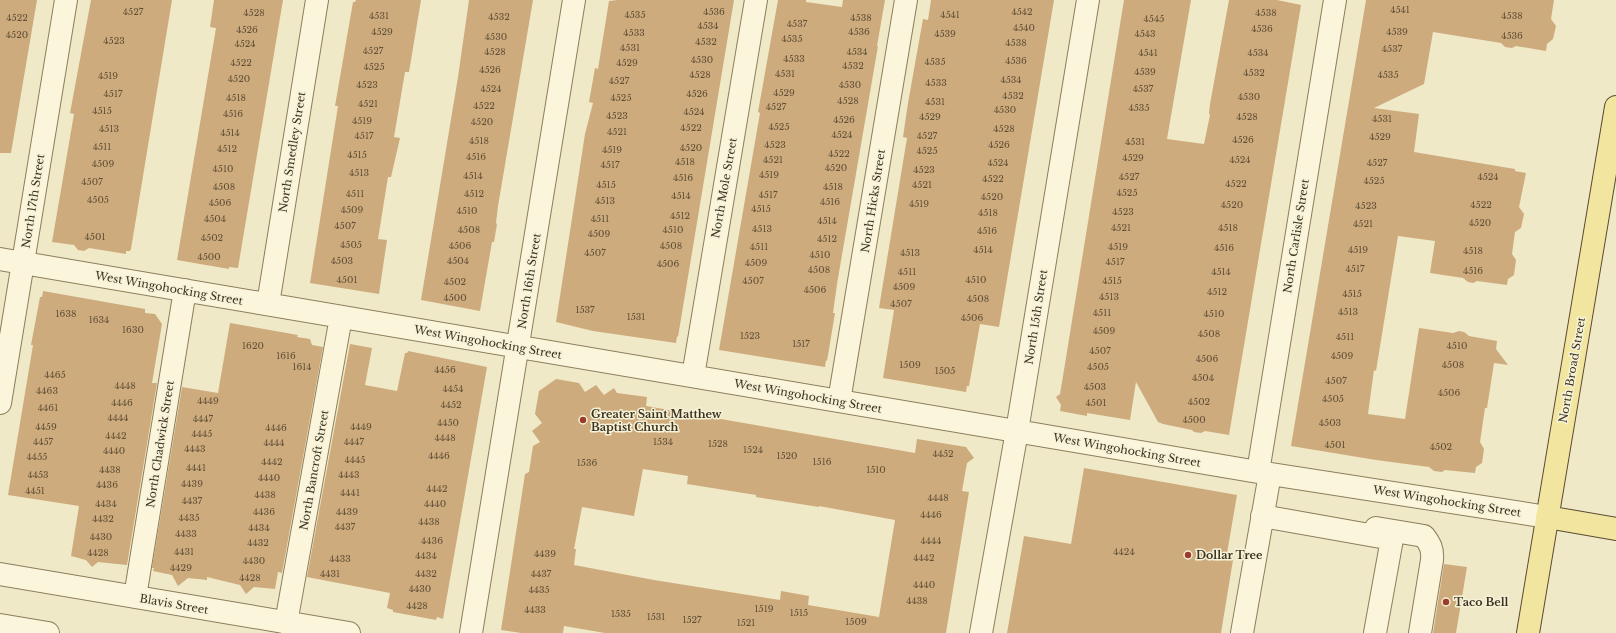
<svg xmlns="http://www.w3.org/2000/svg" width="1616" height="633" viewBox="0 0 1616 633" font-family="'Libre Baskerville',serif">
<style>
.building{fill:#ceab7d;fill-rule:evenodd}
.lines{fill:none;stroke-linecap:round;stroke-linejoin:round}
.minor-casing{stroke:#8c7d5c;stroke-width:24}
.major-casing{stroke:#5a4a30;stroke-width:24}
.minor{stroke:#faf5db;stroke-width:22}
.major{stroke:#f2e5a0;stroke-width:22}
.poi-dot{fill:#9c3b2b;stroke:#f6f2d7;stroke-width:1.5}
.labels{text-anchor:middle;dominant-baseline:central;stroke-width:3;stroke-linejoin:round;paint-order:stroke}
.number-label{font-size:9px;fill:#605037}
.street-label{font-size:11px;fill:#3c3220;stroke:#f6f2d7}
.poi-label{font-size:11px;font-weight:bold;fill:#3c3220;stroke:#f6f2d7;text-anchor:start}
</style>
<rect width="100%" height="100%" fill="#efe9c8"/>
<!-- building -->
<path class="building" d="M 0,0 L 37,0 L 11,153 L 0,153 Z
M 91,0 L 172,0 L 131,249 L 130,251 L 126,251 L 126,254 L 89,248 L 84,251 L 78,250 L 74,245 L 52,242 L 74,114 L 70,113 Z
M 214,0 L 283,0 L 238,268 L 229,267 L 229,269 L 177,260 L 216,28 L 210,27 Z
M 356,0 L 421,0 L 409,72 L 405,72 L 394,137 L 400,138 L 391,177 L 388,177 L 378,239 L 387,240 L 379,294 L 310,283 L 338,106 L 335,106 L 353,2 L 355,2 Z
M 469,0 L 533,0 L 498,206 L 496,223 L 497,224 L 494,242 L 492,242 L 480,311 L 421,300 L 458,77 Z
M 618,0 L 734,0 L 678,337 L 677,336 L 676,343 L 593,331 L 556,322 L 585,134 L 593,103 L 589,102 L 595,68 L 598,69 L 609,1 Z
M 778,0 L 806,0 L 806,2 L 842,7 L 843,0 L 885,0 L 877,46 L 878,46 L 837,284 L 833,313 L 835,313 L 827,361 L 826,360 L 825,367 L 719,350 L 760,113 L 758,112 Z
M 931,0 L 1054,0 L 999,327 L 980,324 L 969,386 L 967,386 L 966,392 L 883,378 L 894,310 L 879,308 L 907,138 L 903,137 L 908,103 L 923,19 L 928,20 Z
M 1124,0 L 1191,0 L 1167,139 L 1204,144 L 1210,115 L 1209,113 L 1210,104 L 1229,0 L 1277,0 L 1301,5 L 1229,435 L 1205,431 L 1201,433 L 1194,432 L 1192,430 L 1163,424 L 1158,422 L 1136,382 L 1130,420 L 1087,413 L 1087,416 L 1060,411 L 1061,405 L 1056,397 L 1060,394 L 1064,370 Z
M 1366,0 L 1554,0 L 1551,19 L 1556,26 L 1553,39 L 1547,44 L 1546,51 L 1516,46 L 1512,48 L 1505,47 L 1501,43 L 1433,32 L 1424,84 L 1374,108 L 1419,114 L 1414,152 L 1515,169 L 1515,171 L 1526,173 L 1519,207 L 1524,214 L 1521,228 L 1515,232 L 1512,254 L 1516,260 L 1514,275 L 1508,279 L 1507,285 L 1477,281 L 1473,283 L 1468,282 L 1463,278 L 1430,273 L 1435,241 L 1398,236 L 1376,371 L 1374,370 L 1368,414 L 1405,419 L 1419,328 L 1453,333 L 1459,331 L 1464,332 L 1469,336 L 1497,341 L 1496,349 L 1508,365 L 1494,363 L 1487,408 L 1485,408 L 1480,442 L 1484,449 L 1482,463 L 1476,467 L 1475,473 L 1445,470 L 1442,472 L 1434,471 L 1429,467 L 1376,460 L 1291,446 Z
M 43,291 L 145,309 L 145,313 L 155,314 L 162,324 L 152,383 L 157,383 L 127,565 L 98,562 L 92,567 L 86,560 L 71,556 L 79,506 L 8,495 L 33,345 L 31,345 L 40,297 L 42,297 Z
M 230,323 L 298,335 L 297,337 L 310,339 L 312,345 L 323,347 L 282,573 L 278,572 L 275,589 L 254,587 L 246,594 L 240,585 L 207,577 L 207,580 L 188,578 L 178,586 L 172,575 L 153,571 L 154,568 L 152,568 L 182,387 L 218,393 Z
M 350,344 L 372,348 L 365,385 L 397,391 L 405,353 L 407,353 L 408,351 L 487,367 L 443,619 L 437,617 L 436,620 L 393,612 L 393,610 L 387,608 L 390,593 L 307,577 Z
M 556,379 L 579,383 L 585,392 L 596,385 L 604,395 L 614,388 L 617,393 L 647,397 L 646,406 L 915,453 L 917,439 L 966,447 L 974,458 L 967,463 L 962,491 L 969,492 L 946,633 L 605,633 L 564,626 L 563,633 L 521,633 L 501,630 L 525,474 L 529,472 L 533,446 L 540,442 L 532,431 L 542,423 L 535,414 L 539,391 ZM 643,469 L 688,476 L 687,484 L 756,495 L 756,497 L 819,507 L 819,506 L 895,520 L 879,617 L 808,605 L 809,596 L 781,591 L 780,600 L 654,580 L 574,565 L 576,549 L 574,549 L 582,507 L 634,516 Z
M 1084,468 L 1237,495 L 1226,559 L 1233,560 L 1221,633 L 1007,633 L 1024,536 L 1071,544 Z
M 1444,564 L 1467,567 L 1456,633 L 1433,633 Z"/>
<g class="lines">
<defs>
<path id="minor" d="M 0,259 L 1258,472 L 1547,517
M 268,304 L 317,0
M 693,376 L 756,0
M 839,401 L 906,0
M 0,403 L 66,0
M 1258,472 L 1335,0
M 1262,516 L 1392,539 L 1375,633
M 1376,528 L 1424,536 C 1430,544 1433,549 1432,560 L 1420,633
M 0,574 L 349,633
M 135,597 L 185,290
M 286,623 L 341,317
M 0,625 L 48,633
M 471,633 L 574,0
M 981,633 L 1017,431 L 1088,0
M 1242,633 L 1270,474"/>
<path id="major" d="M 1547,517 L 1616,529
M 1528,633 L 1616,107"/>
</defs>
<!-- minor casing -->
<use href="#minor" class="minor-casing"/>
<!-- major casing -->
<use href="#major" class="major-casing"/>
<!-- minor -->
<use href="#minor" class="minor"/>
<!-- major -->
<use href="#major" class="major"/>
</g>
<!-- markers -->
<g class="poi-dot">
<circle cx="583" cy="420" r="4"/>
<circle cx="1188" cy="555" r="4"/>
<circle cx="1446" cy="602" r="4"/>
</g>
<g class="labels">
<!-- number labels -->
<g class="number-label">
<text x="1400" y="9">4541</text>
<text x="133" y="11">4527</text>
<text x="714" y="11">4536</text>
<text x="1022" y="11">4542</text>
<text x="254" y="12">4528</text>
<text x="1266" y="12">4538</text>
<text x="635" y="14">4535</text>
<text x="950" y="14">4541</text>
<text x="379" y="15">4531</text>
<text x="1512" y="15">4538</text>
<text x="499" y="16">4532</text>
<text x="17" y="17">4522</text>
<text x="861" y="17">4538</text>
<text x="1154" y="18">4545</text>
<text x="797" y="23">4537</text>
<text x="708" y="25">4534</text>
<text x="1024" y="27">4540</text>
<text x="1262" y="28">4536</text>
<text x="247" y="29">4526</text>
<text x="382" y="31">4529</text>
<text x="859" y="31">4536</text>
<text x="1397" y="31">4539</text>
<text x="634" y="32">4533</text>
<text x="945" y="33">4539</text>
<text x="1145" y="33">4543</text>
<text x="17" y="34">4520</text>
<text x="1512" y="35">4536</text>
<text x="496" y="36">4530</text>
<text x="792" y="38">4535</text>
<text x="114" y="40">4523</text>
<text x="706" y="41">4532</text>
<text x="1016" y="42">4538</text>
<text x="245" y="43">4524</text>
<text x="630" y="47">4531</text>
<text x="1392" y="48">4537</text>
<text x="373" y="50">4527</text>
<text x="495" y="51">4528</text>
<text x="857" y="51">4534</text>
<text x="1148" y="52">4541</text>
<text x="1258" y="52">4534</text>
<text x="794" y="58">4533</text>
<text x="702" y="59">4530</text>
<text x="1016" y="60">4536</text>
<text x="935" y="61">4535</text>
<text x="241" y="62">4522</text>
<text x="627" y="62">4529</text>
<text x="853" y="65">4532</text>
<text x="374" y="66">4525</text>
<text x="490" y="69">4526</text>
<text x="1145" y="71">4539</text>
<text x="1254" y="72">4532</text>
<text x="785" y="73">4531</text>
<text x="700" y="74">4528</text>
<text x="1388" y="74">4535</text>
<text x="108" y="75">4519</text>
<text x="239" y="78">4520</text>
<text x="1011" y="79">4534</text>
<text x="619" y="80">4527</text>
<text x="936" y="82">4533</text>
<text x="367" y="84">4523</text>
<text x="850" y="84">4530</text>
<text x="491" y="88">4524</text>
<text x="1143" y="88">4537</text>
<text x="784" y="92">4529</text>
<text x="113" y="93">4517</text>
<text x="697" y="93">4526</text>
<text x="1013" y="95">4532</text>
<text x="1249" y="96">4530</text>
<text x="236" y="97">4518</text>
<text x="621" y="97">4525</text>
<text x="848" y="100">4528</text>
<text x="935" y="101">4531</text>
<text x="368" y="103">4521</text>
<text x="484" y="105">4522</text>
<text x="776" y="106">4527</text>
<text x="1139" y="107">4535</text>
<text x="1005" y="109">4530</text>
<text x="102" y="110">4515</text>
<text x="694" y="111">4524</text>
<text x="233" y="113">4516</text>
<text x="617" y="115">4523</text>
<text x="930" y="116">4529</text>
<text x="1247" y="116">4528</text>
<text x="1382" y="118">4531</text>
<text x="844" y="119">4526</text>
<text x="362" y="120">4519</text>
<text x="482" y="121">4520</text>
<text x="779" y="126">4525</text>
<text x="691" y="127">4522</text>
<text x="109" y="128">4513</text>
<text x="1004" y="128">4528</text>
<text x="617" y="131">4521</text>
<text x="230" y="132">4514</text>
<text x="842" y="134">4524</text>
<text x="364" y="135">4517</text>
<text x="927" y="135">4527</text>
<text x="1380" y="136">4529</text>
<text x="1243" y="139">4526</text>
<text x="479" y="140">4518</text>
<text x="1135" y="141">4531</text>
<text x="775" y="144">4523</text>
<text x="999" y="144">4526</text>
<text x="102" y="146">4511</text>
<text x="691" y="147">4520</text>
<text x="227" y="148">4512</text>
<text x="612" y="149">4519</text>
<text x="927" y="150">4525</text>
<text x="839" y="153">4522</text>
<text x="357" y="154">4515</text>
<text x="476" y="156">4516</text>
<text x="1133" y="157">4529</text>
<text x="773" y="159">4521</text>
<text x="1240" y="159">4524</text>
<text x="685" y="161">4518</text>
<text x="998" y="162">4524</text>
<text x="1377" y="162">4527</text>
<text x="103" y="163">4509</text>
<text x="610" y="164">4517</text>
<text x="836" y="167">4520</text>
<text x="223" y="168">4510</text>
<text x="924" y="169">4523</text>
<text x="359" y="172">4513</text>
<text x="769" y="174">4519</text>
<text x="473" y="175">4514</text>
<text x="1129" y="176">4527</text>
<text x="1488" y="176">4524</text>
<text x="683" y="177">4516</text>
<text x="993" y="178">4522</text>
<text x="1374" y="180">4525</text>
<text x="92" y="181">4507</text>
<text x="1236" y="183">4522</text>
<text x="606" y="184">4515</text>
<text x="922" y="184">4521</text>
<text x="224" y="186">4508</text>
<text x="833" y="186">4518</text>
<text x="1127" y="192">4525</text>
<text x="355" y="193">4511</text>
<text x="474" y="193">4512</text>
<text x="768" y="194">4517</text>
<text x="681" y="195">4514</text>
<text x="992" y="196">4520</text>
<text x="98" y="199">4505</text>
<text x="605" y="200">4513</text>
<text x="830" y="201">4516</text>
<text x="220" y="202">4506</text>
<text x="919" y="203">4519</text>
<text x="1232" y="204">4520</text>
<text x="1481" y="204">4522</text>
<text x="1366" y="205">4523</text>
<text x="761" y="208">4515</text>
<text x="352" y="209">4509</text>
<text x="467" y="210">4510</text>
<text x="1123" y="211">4523</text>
<text x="988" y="212">4518</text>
<text x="680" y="215">4512</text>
<text x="215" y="218">4504</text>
<text x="600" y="218">4511</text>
<text x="827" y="220">4514</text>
<text x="1480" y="222">4520</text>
<text x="1363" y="223">4521</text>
<text x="345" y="225">4507</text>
<text x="1121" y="227">4521</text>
<text x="1228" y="227">4518</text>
<text x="762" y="228">4513</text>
<text x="469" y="229">4508</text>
<text x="673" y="229">4510</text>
<text x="987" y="230">4516</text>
<text x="599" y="233">4509</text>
<text x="95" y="236">4501</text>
<text x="212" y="237">4502</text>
<text x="827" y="238">4512</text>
<text x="351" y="244">4505</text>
<text x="460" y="245">4506</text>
<text x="671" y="245">4508</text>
<text x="759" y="246">4511</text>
<text x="1118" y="246">4519</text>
<text x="1224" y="247">4516</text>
<text x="983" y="249">4514</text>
<text x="1358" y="249">4519</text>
<text x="1473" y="250">4518</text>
<text x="595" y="252">4507</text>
<text x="910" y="252">4513</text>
<text x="820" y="254">4510</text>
<text x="209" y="256">4500</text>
<text x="342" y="260">4503</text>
<text x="458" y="260">4504</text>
<text x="1115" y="261">4517</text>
<text x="756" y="262">4509</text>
<text x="668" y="263">4506</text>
<text x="1355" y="268">4517</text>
<text x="819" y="269">4508</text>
<text x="1473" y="270">4516</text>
<text x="907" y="271">4511</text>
<text x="1221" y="271">4514</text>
<text x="347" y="279">4501</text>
<text x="976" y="279">4510</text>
<text x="753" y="280">4507</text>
<text x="1112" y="280">4515</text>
<text x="455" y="281">4502</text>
<text x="904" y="286">4509</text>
<text x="815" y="289">4506</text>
<text x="1217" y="291">4512</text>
<text x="1352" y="293">4515</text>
<text x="1109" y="296">4513</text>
<text x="455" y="297">4500</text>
<text x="978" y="298">4508</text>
<text x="901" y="303">4507</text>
<text x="585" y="309">1537</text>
<text x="1348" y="311">4513</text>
<text x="1102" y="312">4511</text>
<text x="66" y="313">1638</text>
<text x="1214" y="313">4510</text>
<text x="636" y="316">1531</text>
<text x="972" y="317">4506</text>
<text x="99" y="319">1634</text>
<text x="133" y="329">1630</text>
<text x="1104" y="330">4509</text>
<text x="1209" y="333">4508</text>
<text x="750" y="335">1523</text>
<text x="1345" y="336">4511</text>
<text x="801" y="343">1517</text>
<text x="253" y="345">1620</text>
<text x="1457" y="345">4510</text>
<text x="1100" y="350">4507</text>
<text x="286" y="355">1616</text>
<text x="1342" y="355">4509</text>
<text x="1207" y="358">4506</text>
<text x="910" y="364">1509</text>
<text x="1453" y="364">4508</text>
<text x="302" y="366">1614</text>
<text x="1098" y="366">4505</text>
<text x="445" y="369">4456</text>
<text x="945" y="370">1505</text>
<text x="55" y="374">4465</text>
<text x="1203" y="377">4504</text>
<text x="1336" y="380">4507</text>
<text x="125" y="385">4448</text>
<text x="1095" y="386">4503</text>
<text x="453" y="388">4454</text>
<text x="47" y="390">4463</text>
<text x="1449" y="392">4506</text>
<text x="1333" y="398">4505</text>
<text x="208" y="400">4449</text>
<text x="1199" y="401">4502</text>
<text x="122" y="402">4446</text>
<text x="1096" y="402">4501</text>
<text x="451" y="404">4452</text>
<text x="48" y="407">4461</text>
<text x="118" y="417">4444</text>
<text x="203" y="418">4447</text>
<text x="1194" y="419">4500</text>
<text x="448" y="422">4450</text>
<text x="1330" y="422">4503</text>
<text x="46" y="426">4459</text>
<text x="361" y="426">4449</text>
<text x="276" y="427">4446</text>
<text x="202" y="433">4445</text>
<text x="116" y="435">4442</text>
<text x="445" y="437">4448</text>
<text x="43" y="441">4457</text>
<text x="354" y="441">4447</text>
<text x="663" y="441">1534</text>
<text x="274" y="442">4444</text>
<text x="718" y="443">1528</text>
<text x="1335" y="444">4501</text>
<text x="1441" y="446">4502</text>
<text x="195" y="448">4443</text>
<text x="753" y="449">1524</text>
<text x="114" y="450">4440</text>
<text x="943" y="453">4452</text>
<text x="439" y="455">4446</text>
<text x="787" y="455">1520</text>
<text x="37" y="456">4455</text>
<text x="355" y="459">4445</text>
<text x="272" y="461">4442</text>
<text x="822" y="461">1516</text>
<text x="587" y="462">1536</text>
<text x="196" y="467">4441</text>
<text x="110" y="469">4438</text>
<text x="876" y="469">1510</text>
<text x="38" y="474">4453</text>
<text x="349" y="474">4443</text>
<text x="269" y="477">4440</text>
<text x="192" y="483">4439</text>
<text x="107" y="484">4436</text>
<text x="437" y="488">4442</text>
<text x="35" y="490">4451</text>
<text x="350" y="492">4441</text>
<text x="265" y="494">4438</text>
<text x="938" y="497">4448</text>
<text x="192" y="500">4437</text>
<text x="106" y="503">4434</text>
<text x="435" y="503">4440</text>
<text x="264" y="511">4436</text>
<text x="347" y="511">4439</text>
<text x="931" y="514">4446</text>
<text x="189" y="517">4435</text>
<text x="103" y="518">4432</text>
<text x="429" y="521">4438</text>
<text x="345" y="526">4437</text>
<text x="259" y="527">4434</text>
<text x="186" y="533">4433</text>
<text x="101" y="536">4430</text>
<text x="432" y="540">4436</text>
<text x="931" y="540">4444</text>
<text x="258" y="542">4432</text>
<text x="184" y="551">4431</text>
<text x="1124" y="551">4424</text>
<text x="98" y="552">4428</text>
<text x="545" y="553">4439</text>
<text x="426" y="555">4434</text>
<text x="924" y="557">4442</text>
<text x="340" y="558">4433</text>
<text x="254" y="560">4430</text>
<text x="181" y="567">4429</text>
<text x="330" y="573">4431</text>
<text x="426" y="573">4432</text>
<text x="541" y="573">4437</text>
<text x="250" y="577">4428</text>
<text x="924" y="584">4440</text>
<text x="420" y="588">4430</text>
<text x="539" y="589">4435</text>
<text x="917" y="600">4438</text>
<text x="417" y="605">4428</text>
<text x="764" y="608">1519</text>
<text x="535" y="609">4433</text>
<text x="799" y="612">1515</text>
<text x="621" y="613">1535</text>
<text x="656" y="616">1531</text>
<text x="692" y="619">1527</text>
<text x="856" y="621">1509</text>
<text x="746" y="622">1521</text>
</g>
<!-- street labels -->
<g class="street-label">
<text transform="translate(292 152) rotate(-81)">North Smedley Street</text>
<text transform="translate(724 188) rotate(-80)">North Mole Street</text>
<text transform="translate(33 201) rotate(-81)">North 17th Street</text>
<text transform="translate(873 201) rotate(-81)">North Hicks Street</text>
<text transform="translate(1296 236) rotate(-81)">North Carlisle Street</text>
<text transform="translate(529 281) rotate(-81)">North 16th Street</text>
<text transform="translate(169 288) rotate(10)">West Wingohocking Street</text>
<text transform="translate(1036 317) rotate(-81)">North 15th Street</text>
<text transform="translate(488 342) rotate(10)">West Wingohocking Street</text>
<text transform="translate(1572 370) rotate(-80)">North Broad Street</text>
<text transform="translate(808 396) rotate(10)">West Wingohocking Street</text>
<text transform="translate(160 444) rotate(-81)">North Chadwick Street</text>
<text transform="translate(1127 450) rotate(10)">West Wingohocking Street</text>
<text transform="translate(314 470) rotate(-80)">North Bancroft Street</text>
<text transform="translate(1447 501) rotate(9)">West Wingohocking Street</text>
<text transform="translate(174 604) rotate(10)">Blavis Street</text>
</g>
<!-- poi labels -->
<g class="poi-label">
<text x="591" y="414">Greater Saint Matthew<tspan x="591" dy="13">Baptist Church</tspan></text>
<text x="1196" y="555">Dollar Tree</text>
<text x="1454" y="602">Taco Bell</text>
</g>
</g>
</svg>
